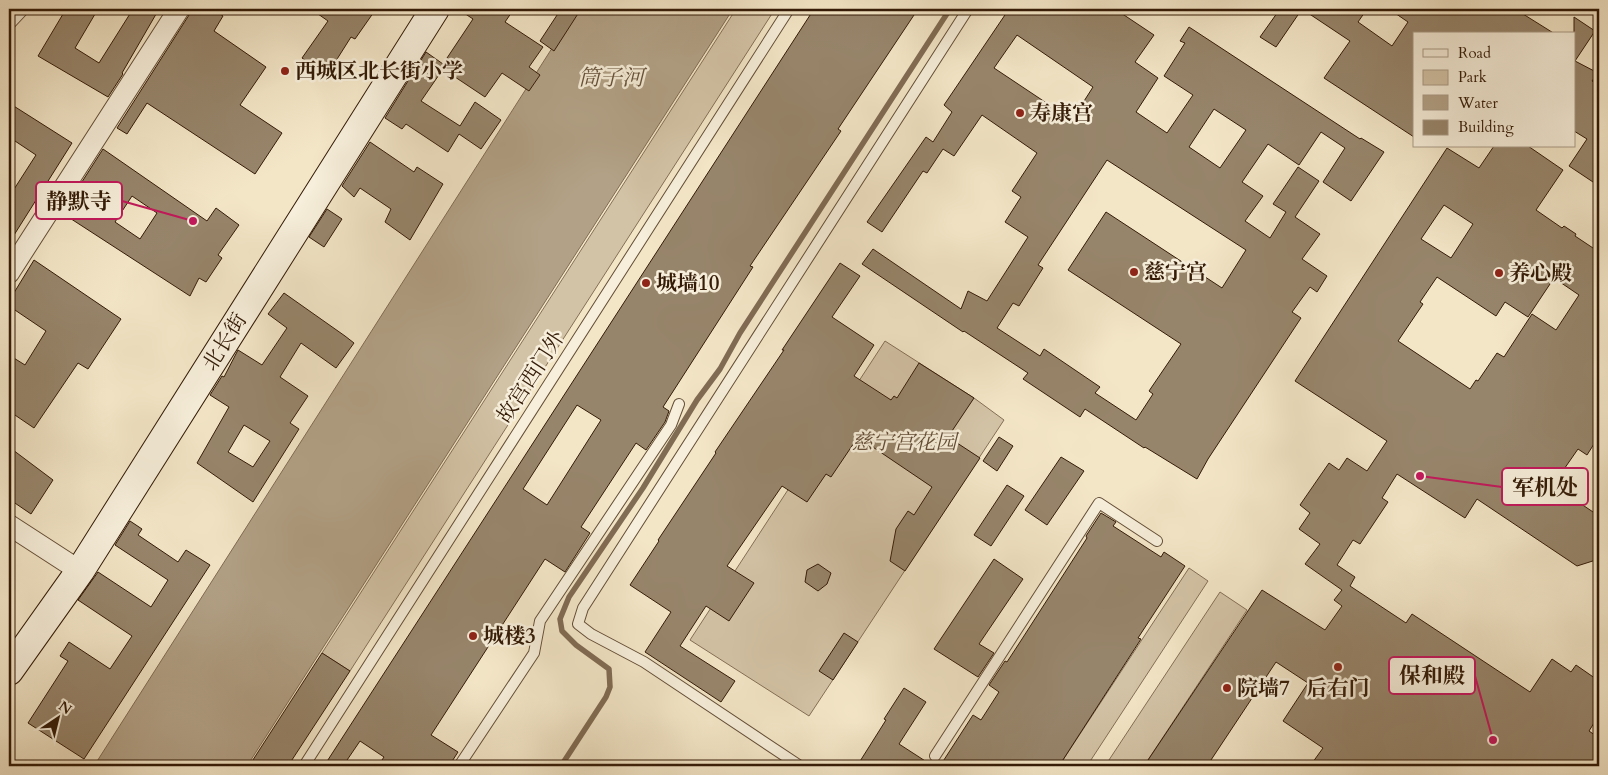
<svg xmlns="http://www.w3.org/2000/svg" width="1608" height="775" viewBox="0 0 1608 775" font-family="Cardo,'Noto Serif SC',serif">
<style>
.green{fill:#d3c3a6;stroke:#846f56}
.water{fill:#b2a186;stroke:#806b53}
.lines{fill:none;stroke-linecap:round;stroke-linejoin:round}
.stream{stroke:#806b53;stroke-width:5.5}
.building{fill:#97856b;stroke:#341b07;fill-rule:evenodd}
.lane-casing{stroke:#644e37;stroke-width:12}
.street-casing{stroke:#644e37;stroke-width:22}
.secondary-casing{stroke:#341b07;stroke-width:30}
.lane{stroke:#f7efdb;stroke-width:10}
.street{stroke:#f7efdb;stroke-width:20}
.secondary{stroke:#f7efdb;stroke-width:28}
.poi-dot{fill:#8f2418;stroke:#f7efdb;stroke-width:2}
.labels{text-anchor:middle;dominant-baseline:central;stroke-width:5;stroke-linejoin:round;paint-order:stroke}
.poi-label{font-size:21px;font-weight:bold;fill:#341b07;stroke:#f7efdb;text-anchor:start}
.street-label{font-size:21px;fill:#341b07;stroke:#f7efdb}
.park-label{font-size:21px;font-style:italic;fill:#644d37;stroke:#f7efdb}
.water-label{font-size:22px;font-style:italic;fill:#66513a;stroke:#f7efdb}
.leader{fill:none;stroke:#c2185b;stroke-width:2}
.callout-dot{fill:#c2185b;stroke:#f7efdb;stroke-width:2}
.callout{fill:#f7efdb;stroke:#c2185b;stroke-width:2}
.callout-label{font-size:22px;text-anchor:middle;font-weight:bold;fill:#341b07}
</style>
<rect width="100%" height="100%" fill="#f3e6c7"/>
<filter id="stains"><feTurbulence type="fractalNoise" baseFrequency=".004" numOctaves="4"/><feColorMatrix values="0 0 0 0 .2 0 0 0 0 .09 0 0 0 0 .02 0 0 0 .5 -.17"/></filter>
<radialGradient id="worn" r=".72"><stop offset=".6" stop-color="#630" stop-opacity="0"/><stop offset="1" stop-color="#630" stop-opacity=".3"/></radialGradient>
<!-- green -->
<path class="green" d="M 736,9 L 775,9 L 350,671 L 322,653 Z
M 885,341 L 974,398 L 1004,420 L 809,716 L 690,640 Z
M 1189,568 L 1208,581 L 1087,766 L 1059,766 Z
M 1220,592 L 1247,610 L 1144,766 L 1105,766 Z"/>
<!-- water -->
<path class="water" d="M 577,9 L 733,9 L 247,766 L 94,766 Z"/>
<g class="lines">
<!-- stream -->
<path class="stream" d="M 561,766 L 606,697 L 610,687 L 609,669 L 576,645 L 562,631 L 560,619 L 569,597 L 643,488 L 697,400 L 720,369 L 740,333 L 950,9"/>
</g>
<!-- building -->
<path class="building" d="M 66,9 L 98,9 L 75,48 L 99,63 L 133,9 L 159,9 L 122,73 L 123,74 L 108,97 L 38,56 Z
M 191,9 L 213,9 L 223,16 L 214,31 L 266,67 L 240,105 L 282,133 L 255,174 L 147,103 L 127,134 L 117,128 L 189,15 Z
M 311,9 L 376,9 L 355,39 L 351,37 L 327,75 L 302,58 L 328,21 Z
M 458,9 L 514,9 L 505,22 L 543,47 L 529,67 L 540,75 L 529,91 L 502,73 L 485,97 L 443,69 L 421,101 L 460,126 L 475,102 L 501,120 L 481,149 L 459,134 L 448,152 L 406,124 L 402,129 L 385,118 L 426,52 L 443,64 L 473,19 Z
M 561,9 L 581,9 L 554,51 L 540,41 Z
M 814,9 L 918,9 L 838,129 L 841,131 L 750,266 L 753,267 L 663,407 L 669,411 L 665,422 L 646,450 L 636,443 L 581,527 L 590,533 L 565,572 L 545,559 L 431,735 L 458,752 L 449,766 L 378,766 L 384,757 L 360,741 L 343,766 L 324,766 ZM 577,405 L 601,420 L 547,505 L 523,489 Z
M 1009,9 L 1115,9 L 1154,35 L 1135,62 L 1158,78 L 1136,112 L 1167,133 L 1193,95 L 1164,76 L 1185,43 L 1180,41 L 1189,27 L 1360,139 L 1361,138 L 1384,152 L 1351,201 L 1323,182 L 1345,148 L 1321,132 L 1299,165 L 1268,144 L 1242,182 L 1263,196 L 1245,221 L 1270,238 L 1286,212 L 1273,204 L 1298,167 L 1319,181 L 1295,217 L 1320,234 L 1302,259 L 1327,276 L 1317,292 L 1310,287 L 1292,312 L 1301,318 L 1208,459 L 1197,479 L 1145,447 L 1144,448 L 1085,409 L 1080,417 L 1023,379 L 1028,373 L 964,331 L 963,332 L 862,264 L 873,249 L 961,309 L 968,291 L 987,301 L 1028,237 L 1005,222 L 1021,197 L 1012,191 L 1037,153 L 982,115 L 954,156 L 943,149 L 927,173 L 923,171 L 882,232 L 867,222 L 926,137 L 933,142 L 952,112 L 944,105 ZM 1017,35 L 1093,87 L 1072,120 L 994,68 ZM 1214,109 L 1246,130 L 1220,168 L 1189,147 ZM 1107,160 L 1246,250 L 1222,288 L 1106,212 L 1068,270 L 1181,344 L 1149,391 L 1153,394 L 1136,420 L 1095,393 L 1100,387 L 1044,349 L 1040,356 L 997,328 L 1013,303 L 1019,306 L 1043,268 L 1038,265 Z
M 1280,9 L 1367,9 L 1358,22 L 1392,46 L 1408,22 L 1389,9 L 1515,9 L 1555,34 L 1414,34 L 1414,137 L 1324,78 L 1350,41 L 1302,9 L 1276,47 L 1260,37 Z
M 1574,17 L 1595,31 L 1575,61 L 1598,73 L 1592,81 L 1599,86 L 1599,186 L 1569,166 L 1587,139 L 1574,131 Z
M 9,103 L 72,143 L 9,243 L 9,197 L 36,155 L 9,137 Z
M 370,142 L 414,172 L 417,167 L 443,184 L 410,240 L 385,222 L 391,209 L 360,188 L 354,197 L 342,186 Z
M 1494,146 L 1528,146 L 1563,170 L 1536,210 L 1562,228 L 1564,226 L 1576,234 L 1575,236 L 1599,252 L 1599,436 L 1587,455 L 1578,449 L 1553,485 L 1599,516 L 1599,559 L 1577,566 L 1477,499 L 1465,518 L 1397,474 L 1382,498 L 1388,502 L 1360,544 L 1353,540 L 1337,565 L 1355,577 L 1350,586 L 1406,623 L 1412,614 L 1530,692 L 1552,659 L 1571,672 L 1576,665 L 1599,681 L 1599,715 L 1589,731 L 1599,738 L 1599,766 L 1310,766 L 1323,748 L 1283,721 L 1308,683 L 1276,662 L 1207,766 L 1144,766 L 1262,590 L 1325,630 L 1342,606 L 1334,600 L 1342,590 L 1305,564 L 1320,544 L 1299,529 L 1310,513 L 1300,505 L 1329,463 L 1339,470 L 1347,458 L 1367,471 L 1387,441 L 1295,381 L 1447,148 L 1479,168 ZM 1444,205 L 1473,224 L 1451,258 L 1421,239 ZM 1437,277 L 1496,316 L 1505,302 L 1528,317 L 1554,278 L 1579,295 L 1556,330 L 1532,314 L 1504,357 L 1497,353 L 1478,381 L 1476,380 L 1470,389 L 1398,341 L 1423,304 L 1420,302 Z
M 103,149 L 207,221 L 216,208 L 239,225 L 218,255 L 222,258 L 206,282 L 199,278 L 190,296 L 62,213 ZM 132,196 L 157,213 L 140,239 L 115,222 Z
M 327,209 L 342,219 L 324,247 L 309,237 Z
M 34,260 L 121,319 L 88,369 L 78,363 L 34,428 L 9,411 L 9,355 L 25,365 L 46,331 L 9,306 L 9,301 Z
M 840,263 L 860,276 L 832,317 L 874,345 L 854,376 L 891,400 L 894,396 L 897,398 L 919,363 L 974,398 L 950,434 L 953,436 L 951,439 L 980,458 L 905,571 L 890,561 L 896,529 L 908,511 L 914,515 L 932,487 L 858,437 L 831,477 L 826,474 L 807,502 L 782,486 L 727,566 L 754,583 L 729,621 L 706,606 L 680,646 L 735,681 L 721,702 L 645,652 L 671,612 L 630,585 L 659,541 L 658,540 L 716,453 L 715,452 L 784,350 L 782,350 Z
M 284,293 L 345,336 L 354,343 L 336,368 L 301,343 L 280,377 L 308,396 L 290,423 L 299,429 L 253,502 L 197,463 L 229,407 L 210,395 L 222,376 L 224,377 L 238,350 L 262,365 L 287,328 L 268,314 ZM 244,425 L 270,441 L 253,467 L 228,452 Z
M 999,437 L 1013,446 L 997,471 L 983,461 Z
M 9,447 L 53,480 L 31,514 L 9,499 Z
M 1061,457 L 1084,471 L 1047,525 L 1025,510 Z
M 1007,485 L 1024,496 L 991,546 L 974,535 Z
M 1101,513 L 1116,522 L 1113,526 L 1161,557 L 1164,552 L 1185,566 L 1138,638 L 1141,639 L 1059,766 L 940,766 L 973,715 L 981,720 L 999,692 L 989,685 L 1005,661 L 1007,662 L 1022,639 L 1087,538 L 1086,536 Z
M 130,521 L 142,529 L 138,535 L 178,562 L 186,550 L 210,565 L 84,759 L 28,723 L 68,661 L 60,656 L 69,642 L 110,669 L 132,636 L 78,600 L 98,572 L 151,607 L 168,580 L 115,545 Z
M 994,559 L 1023,579 L 979,644 L 994,653 L 978,677 L 934,649 Z
M 818,564 L 831,573 L 827,584 L 818,591 L 805,582 L 807,570 Z
M 844,633 L 858,642 L 833,680 L 819,671 Z
M 322,653 L 350,671 L 288,766 L 249,766 Z
M 904,688 L 926,702 L 899,744 L 933,766 L 857,766 L 886,720 L 884,719 Z"/>
<g class="lines">
<defs>
<path id="lane" d="M 9,25 L 24,9
M 935,756 L 1099,503 L 1157,541
M 304,766 L 789,9
M 459,766 L 534,653 L 540,621 L 671,425 L 679,404
M 800,766 L 644,662 L 591,634 L 578,624 L 583,608 L 968,9"/>
<path id="street" d="M 9,273 L 179,9
M 9,525 L 80,571"/>
<path id="secondary" d="M 9,671 L 80,571 L 435,9"/>
</defs>
<!-- lane casing -->
<use href="#lane" class="lane-casing"/>
<!-- street casing -->
<use href="#street" class="street-casing"/>
<!-- secondary casing -->
<use href="#secondary" class="secondary-casing"/>
<!-- lane -->
<use href="#lane" class="lane"/>
<!-- street -->
<use href="#street" class="street"/>
<!-- secondary -->
<use href="#secondary" class="secondary"/>
</g>
<!-- markers -->
<g class="poi-dot">
<circle cx="285" cy="71" r="5"/>
<circle cx="1020" cy="113" r="5"/>
<circle cx="1134" cy="272" r="5"/>
<circle cx="1499" cy="273" r="5"/>
<circle cx="646" cy="283" r="5"/>
<circle cx="473" cy="636" r="5"/>
<circle cx="1338" cy="667" r="5"/>
<circle cx="1227" cy="688" r="5"/>
</g>
<g class="labels">
<!-- poi labels -->
<g class="poi-label">
<text x="295" y="71">西城区北长街小学</text>
<text x="1030" y="113">寿康宫</text>
<text x="1144" y="272">慈宁宫</text>
<text x="1509" y="273">养心殿</text>
<text x="656" y="283">城墙10</text>
<text x="483" y="636">城楼3</text>
<text x="1237" y="688">院墙7</text>
<text x="1338" y="688" text-anchor="middle">后右门</text>
</g>
<!-- street labels -->
<g class="street-label">
<text transform="translate(225 342) rotate(-58)">北长街</text>
<text transform="translate(531 377) rotate(-57)">故宫西门外</text>
</g>
<!-- park labels -->
<g class="park-label">
<text x="904" y="442">慈宁宫花园</text>
</g>
<!-- water labels -->
<g class="water-label">
<text x="611" y="78">筒子河</text>
</g>
</g>
<!-- callouts -->
<path class="leader" d="M193 221L122 201M1420 476L1502 487M1493 740L1475 676"/>
<g class="callout-dot">
<circle cx="193" cy="221" r="5"/>
<circle cx="1420" cy="476" r="5"/>
<circle cx="1493" cy="740" r="5"/>
</g>
<g class="callout">
<rect x="36" y="182" width="86" height="37" rx="5"/>
<rect x="1502" y="468" width="86" height="37" rx="5"/>
<rect x="1389" y="657" width="86" height="37" rx="5"/>
</g>
<g class="callout-label">
<text x="79" y="209">静默寺</text>
<text x="1545" y="495">军机处</text>
<text x="1432" y="683">保和殿</text>
</g>
<!-- margin -->
<rect width="1608" height="775" fill="none" stroke="#f3e6c7" stroke-width="30"/>
<rect x="10" y="10" width="1588" height="755" fill="none" stroke="#341b07" stroke-width="2.5"/>
<rect x="15" y="15" width="1578" height="745" fill="none" stroke="#341b07"/>
<!-- legend -->
<rect x="1413" y="32" width="162" height="115" fill="#f7efdb" stroke="#a99a86"/>
<rect x="1423" y="49" width="25" height="8" fill="#f7efdb" stroke="#a99a86"/>
<text x="1458" y="58" font-size="15" fill="#341b07">Road</text>
<rect x="1423" y="70" width="25" height="15" fill="#d3c3a6" stroke="#a99a86"/>
<text x="1458" y="82" font-size="15" fill="#341b07">Park</text>
<rect x="1423" y="95" width="25" height="15" fill="#b2a186" stroke="#a99a86"/>
<text x="1458" y="108" font-size="15" fill="#341b07">Water</text>
<rect x="1423" y="120" width="25" height="15" fill="#97856b" stroke="#a99a86"/>
<text x="1458" y="132" font-size="15" fill="#341b07">Building</text>
<!-- north arrow -->
<g transform="translate(58 718) rotate(35)" stroke="#f7efdb" stroke-width="4" paint-order="stroke">
<path d="M0-4L9 19L0 12L-9 19Z" fill="#341b07"/>
<text y="-8" font-size="14" font-weight="bold" text-anchor="middle" fill="#341b07">N</text>
</g>
<rect width="100%" height="100%" filter="url(#stains)"/>
<rect width="100%" height="100%" fill="url(#worn)"/>
</svg>
